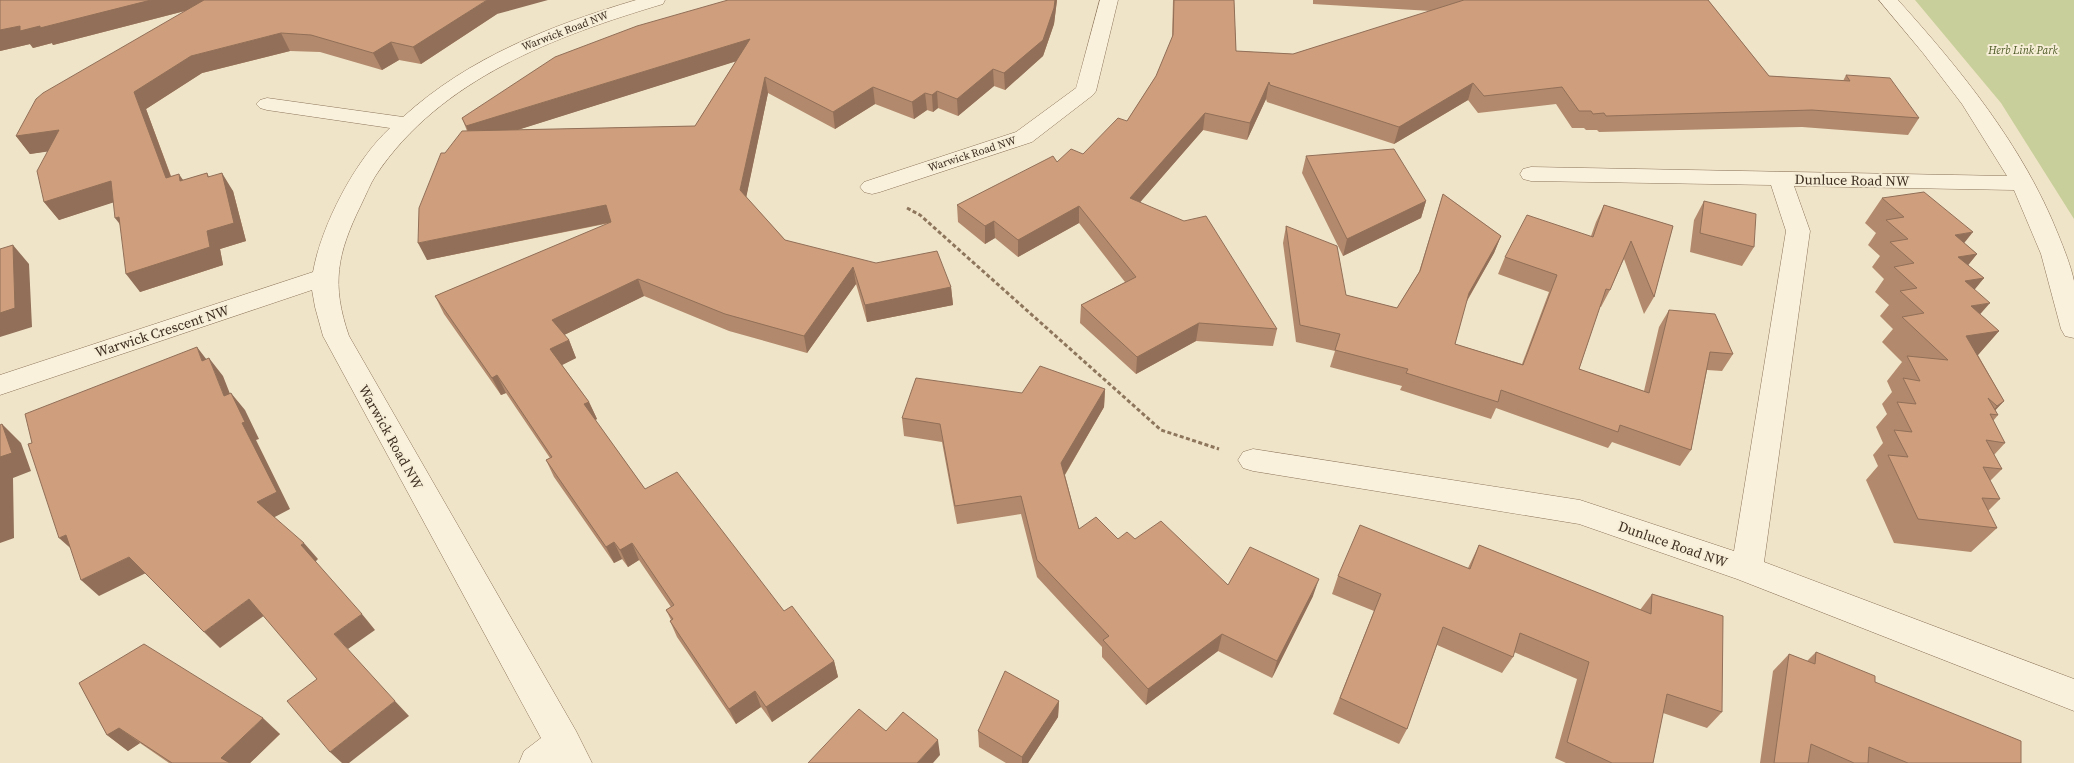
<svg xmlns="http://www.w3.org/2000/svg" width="2074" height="763" viewBox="0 0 2074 763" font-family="'Source Serif 4',serif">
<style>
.green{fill:#c9cf9b}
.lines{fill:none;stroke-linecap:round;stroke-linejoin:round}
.minor-casing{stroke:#8d765c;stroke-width:1}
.path{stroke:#8d765c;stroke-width:3;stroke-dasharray:4 2.5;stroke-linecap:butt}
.minor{fill:#faf1dc;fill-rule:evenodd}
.wall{fill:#b2896c;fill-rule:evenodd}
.shaded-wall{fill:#916f58}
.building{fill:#cf9f7d;stroke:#916f58}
.labels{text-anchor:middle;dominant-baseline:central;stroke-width:4;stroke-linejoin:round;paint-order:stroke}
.far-street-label{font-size:11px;fill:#3d2e20;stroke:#f7eed8}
.far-park-label{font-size:11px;font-style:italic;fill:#4d5a26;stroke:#f7eed8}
.street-label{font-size:14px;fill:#3d2e20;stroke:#f7eed8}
</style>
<rect width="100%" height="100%" fill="#f0e4c8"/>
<!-- green -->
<path class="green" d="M 1915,0 L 2074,0 L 2074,219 L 2001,103 Z"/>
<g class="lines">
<defs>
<path id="minor" d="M 636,0 L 665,0 L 663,4 C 556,36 441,78 376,175 C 370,184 366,195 361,205 C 337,254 331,284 349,336 L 576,731 L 592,763 L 519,763 L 524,751 L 541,738 L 323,336 L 315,307 L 312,290 L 0,395 L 0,375 L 313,272 C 321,226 355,160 390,128 L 267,110 L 260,108 L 256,104 L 260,100 L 267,98 L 403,117 C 469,57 552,25 636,0 Z
M 1100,0 L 1118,0 L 1096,91 L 1093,95 L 1032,142 L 880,192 L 872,194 L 864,192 L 860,187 L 864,182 L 1016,132 L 1076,88 Z
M 1879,0 L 1898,0 C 1961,70 2023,146 2058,234 C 2064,249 2071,266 2074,281 C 2074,299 2074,320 2074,338 L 2065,336 L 2061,329 L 2041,254 L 2014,190 L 1794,186 L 1810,231 L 1764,562 L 2074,679 L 2074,711 L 1737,579 L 1579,524 L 1253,471 L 1243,468 L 1238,460 L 1243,452 L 1253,449 L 1580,500 L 1734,551 L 1786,231 L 1771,185 L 1531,181 L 1523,179 L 1520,174 L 1523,169 L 1531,167 L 2007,176 L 1962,104 L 1923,53 Z"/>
</defs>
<!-- minor casing -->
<use href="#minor" class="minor-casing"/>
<!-- path -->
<path class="path" d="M 907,208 L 920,215 L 1161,430 L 1219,449"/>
<!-- minor -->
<use href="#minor" class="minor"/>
</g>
<!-- wall -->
<path class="wall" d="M 0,0 L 497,14 L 421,64 L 399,60 L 382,70 L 320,52 L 290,51 L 202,73 L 146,109 L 171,176 L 184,180 L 207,173 L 209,177 L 233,191 L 246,241 L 220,249 L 223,265 L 140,292 L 113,202 L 59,220 L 44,202 L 48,151 L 30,154 L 16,136 L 185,11 L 53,45 L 52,43 L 33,48 L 30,44 L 0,51 Z
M 728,0 L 1057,0 L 1054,24 L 1043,56 L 1005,90 L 994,86 L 958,116 L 938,108 L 933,112 L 927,110 L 914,119 L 875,104 L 835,129 L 768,93 L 746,197 L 785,240 L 951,287 L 953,305 L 867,322 L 856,284 L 807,353 L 729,331 L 644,296 L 564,335 L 569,340 L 576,358 L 562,365 L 589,402 L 597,419 L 595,420 L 645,489 L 784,611 L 834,661 L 838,677 L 772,722 L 761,707 L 736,724 L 677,637 L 670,621 L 671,620 L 666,610 L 671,607 L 639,560 L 628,567 L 622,559 L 614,563 L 554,477 L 546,460 L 550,458 L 506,393 L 501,395 L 444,314 L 435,296 L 610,223 L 427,260 L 445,153 L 467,131 L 462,118 ZM 736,61 L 695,126 L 517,130 Z
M 1173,0 L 1234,0 L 1236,51 L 1293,54 L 1431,11 L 1313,4 L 1313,0 L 1708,0 L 1769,76 L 1843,81 L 1846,75 L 1919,118 L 1908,135 L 1802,127 L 1599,132 L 1597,130 L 1586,130 L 1584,128 L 1572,128 L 1556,104 L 1478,113 L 1468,100 L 1394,144 L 1267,102 L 1266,99 L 1247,140 L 1203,130 L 1140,202 L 1277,329 L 1273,346 L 1196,341 L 1136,374 L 1080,323 L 1081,305 L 1125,282 L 1079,223 L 1018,257 L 995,238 L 985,244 L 958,222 L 957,205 L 1057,162 L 1083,154 L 1127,121 L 1156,76 L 1172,38 Z
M 1306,156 L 1426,201 L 1421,218 L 1343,256 L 1302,173 Z
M 1443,194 L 1501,236 L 1494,253 L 1466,303 L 1455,344 L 1522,364 L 1549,292 L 1498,274 L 1505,257 L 1591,236 L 1596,222 L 1604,205 L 1673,226 L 1654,297 L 1644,314 L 1624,259 L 1610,290 L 1601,307 L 1600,307 L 1579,369 L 1644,391 L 1659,327 L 1669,310 L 1733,354 L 1722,371 L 1707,370 L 1691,450 L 1680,466 L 1612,442 L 1608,448 L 1496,408 L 1491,419 L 1400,390 L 1402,386 L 1330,367 L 1335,351 L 1296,342 L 1283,243 L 1286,226 L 1346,295 L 1397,308 L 1419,272 Z
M 1882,198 L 1964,243 L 1977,254 L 1968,265 L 1984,278 L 1974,289 L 1980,314 L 1999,331 L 1978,355 L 2004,401 L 1995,410 L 1998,415 L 1993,421 L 2005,443 L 1994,455 L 2002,469 L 1990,481 L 2000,499 L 1988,511 L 1997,528 L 1971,552 L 1894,543 L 1866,480 L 1878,466 L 1873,455 L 1883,443 L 1876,427 L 1887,414 L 1882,404 L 1892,392 L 1887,381 L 1902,362 L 1882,342 L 1893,329 L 1880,316 L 1889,305 L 1875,292 L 1884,279 L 1872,267 L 1880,256 L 1868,245 L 1876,233 L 1865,223 Z
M 1704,201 L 1754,247 L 1742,266 L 1690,252 L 1694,220 Z
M 1105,389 L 1104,407 L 1065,475 L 1079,529 L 1118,539 L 1135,539 L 1228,585 L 1313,596 L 1272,678 L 1218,651 L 1146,705 L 1102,657 L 1102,647 L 1037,577 L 1021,514 L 957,524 L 942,442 L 904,436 L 902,418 L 1022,393 Z
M 1479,545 L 1640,610 L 1652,594 L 1722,712 L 1707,728 L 1663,713 L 1653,763 L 1566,763 L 1555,758 L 1577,679 L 1514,652 L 1513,657 L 1502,673 L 1437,645 L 1407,729 L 1399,744 L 1333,714 L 1374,611 L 1332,594 L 1338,576 L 1468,568 Z
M 1816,652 L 1875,682 L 2021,763 L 1760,763 L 1773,671 L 1789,654 L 1807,661 Z
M 79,683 L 280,734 L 250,763 L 169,763 L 140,743 L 128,751 L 107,735 Z
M 1059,701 L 1058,717 L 1028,763 L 1006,763 L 979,747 L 978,731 Z"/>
<!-- shaded-wall -->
<path class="shaded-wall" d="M 151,0 L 227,0 L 53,45 L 52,43 L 33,48 L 30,44 L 0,51 L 0,30 Z
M 487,0 L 548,0 L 497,14 L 421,64 L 413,47 Z
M 1055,0 L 1057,0 L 1054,24 L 1043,56 L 1005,90 L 1004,73 Z
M 281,33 L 290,51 L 202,73 L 146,109 L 178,196 L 166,178 L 134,92 L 191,56 Z
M 750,39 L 753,56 L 473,144 L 466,126 Z
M 391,42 L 399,60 L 382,70 L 373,53 Z
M 993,69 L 994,86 L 958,116 L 957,99 Z
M 765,77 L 768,93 L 744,208 L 740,190 Z
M 1269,82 L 1266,99 L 1247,140 L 1250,123 Z
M 1473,83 L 1468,100 L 1394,144 L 1399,127 Z
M 873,87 L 875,104 L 835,129 L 833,112 Z
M 937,91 L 938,108 L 933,112 L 932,95 Z
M 925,93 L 927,110 L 914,119 L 912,102 Z
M 1205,113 L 1203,130 L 1129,215 L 1130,198 Z
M 59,130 L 73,148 L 30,154 L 16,136 Z
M 222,173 L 233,191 L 246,241 L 220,249 L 223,265 L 140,292 L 126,274 L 207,231 Z
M 179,174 L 191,192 L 180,181 Z
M 111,181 L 124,199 L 59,220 L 44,202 Z
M 1426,201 L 1421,218 L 1343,256 L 1347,239 Z
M 606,205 L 612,222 L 427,260 L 418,243 Z
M 1079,206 L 1079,223 L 1018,257 L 1018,240 Z
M 119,217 L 129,236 L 115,218 Z
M 994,221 L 995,238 L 985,244 L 985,226 Z
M 1973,232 L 1953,257 L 1955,235 Z
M 1501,236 L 1494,253 L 1462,309 L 1469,293 Z
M 13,245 L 29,264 L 32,327 L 0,337 L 0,313 Z
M 1977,254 L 1957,279 L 1958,257 Z
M 853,267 L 856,284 L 807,353 L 804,336 Z
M 1984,278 L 1963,304 L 1965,281 Z
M 638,279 L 644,296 L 560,337 L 552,320 Z
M 951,287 L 953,305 L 867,322 L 865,305 Z
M 1990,303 L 1968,328 L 1971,306 Z
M 1199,323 L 1196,341 L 1136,374 L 1137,357 Z
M 1999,331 L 1977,356 L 1966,336 Z
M 569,340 L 576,358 L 558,367 L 550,349 Z
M 197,347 L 210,364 L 202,361 Z
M 209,358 L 223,376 L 238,414 L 224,396 Z
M 497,375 L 506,393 L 501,395 L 492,378 Z
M 1105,389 L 1104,407 L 1061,481 L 1061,463 Z
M 231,393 L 245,410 L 259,439 L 256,440 L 290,509 L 271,519 L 257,502 L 242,423 Z
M 2004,401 L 1991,415 L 1990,414 L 1974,431 L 1997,406 Z
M 589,402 L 597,419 L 591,422 L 584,404 Z
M 2,424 L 21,443 L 31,471 L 13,478 L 14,538 L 0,543 L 0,457 Z
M 66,535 L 77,554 L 59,538 Z
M 614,542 L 622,559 L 614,563 L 606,547 Z
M 304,543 L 318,559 L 315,562 L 301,545 Z
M 632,543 L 639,560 L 628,567 L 620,550 Z
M 129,557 L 146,573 L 99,596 L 81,580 Z
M 1319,579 L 1313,596 L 1272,678 L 1277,661 Z
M 249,599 L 265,615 L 220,648 L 204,632 Z
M 362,614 L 375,630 L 348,649 L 334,634 Z
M 1222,634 L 1218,651 L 1146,705 L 1148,689 Z
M 834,661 L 838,677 L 772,722 L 766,707 Z
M 755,691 L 761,707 L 736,724 L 729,709 Z
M 395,701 L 409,716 L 349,763 L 342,763 L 330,752 Z
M 1059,701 L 1058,717 L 1028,763 L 1022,763 L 1022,757 Z
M 263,718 L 280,734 L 250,763 L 226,763 L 221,758 Z
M 119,728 L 140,743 L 128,751 L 107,735 Z
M 938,740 L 940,755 L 933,763 L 917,763 Z"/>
<!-- building -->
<path class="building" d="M 0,0 L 151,0 L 40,28 L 40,26 L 20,31 L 20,26 L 0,30 Z
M 204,0 L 487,0 L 413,47 L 391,42 L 373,53 L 311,35 L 281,33 L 191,56 L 134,92 L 166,178 L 179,174 L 180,181 L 207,173 L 208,177 L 222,173 L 234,223 L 207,231 L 210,247 L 126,274 L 119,217 L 115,218 L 111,181 L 44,202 L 37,171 L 59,130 L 16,136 L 36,99 L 43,93 Z
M 728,0 L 1055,0 L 1054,8 L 1043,40 L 1004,73 L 993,69 L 957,99 L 937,91 L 932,95 L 925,93 L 912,102 L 873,87 L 833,112 L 765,77 L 740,190 L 785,240 L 876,263 L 937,251 L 951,287 L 865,305 L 853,267 L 804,336 L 725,314 L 638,279 L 552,320 L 569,340 L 550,349 L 589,402 L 584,404 L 645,489 L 677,472 L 784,611 L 792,606 L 834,661 L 766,707 L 755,691 L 729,709 L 670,621 L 673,619 L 666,610 L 674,605 L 632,543 L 620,550 L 614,542 L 606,547 L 546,460 L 552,457 L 497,375 L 492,378 L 435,296 L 611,222 L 606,205 L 418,243 L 419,208 L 441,153 L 445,153 L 462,131 L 695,126 L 750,39 L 466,126 L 462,118 L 555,57 L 637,26 Z
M 1174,0 L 1234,0 L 1236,51 L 1293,54 L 1464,0 L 1708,0 L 1769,76 L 1850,81 L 1846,75 L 1890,78 L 1919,118 L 1812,110 L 1606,116 L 1604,113 L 1593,114 L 1591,111 L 1579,111 L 1562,87 L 1484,96 L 1473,83 L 1399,127 L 1270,85 L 1269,82 L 1250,123 L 1205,113 L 1130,198 L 1184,221 L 1206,216 L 1277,329 L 1199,323 L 1137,357 L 1081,305 L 1136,277 L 1079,206 L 1018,240 L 994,221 L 985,226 L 957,205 L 1053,156 L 1057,162 L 1071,149 L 1083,154 L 1118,118 L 1127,121 L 1156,76 L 1173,35 Z
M 1394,149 L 1426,201 L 1347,239 L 1306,156 Z
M 1924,192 L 1973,232 L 1955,235 L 1977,254 L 1958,257 L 1984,278 L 1965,281 L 1990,303 L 1971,306 L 1999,331 L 1966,336 L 2004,401 L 1997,406 L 1988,398 L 1998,415 L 1990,414 L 2005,443 L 1986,440 L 2002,469 L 1983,467 L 2000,499 L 1982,498 L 1997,528 L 1918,519 L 1888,455 L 1908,457 L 1894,430 L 1912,432 L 1897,402 L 1916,404 L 1903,378 L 1920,381 L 1907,356 L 1948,360 L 1902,317 L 1924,313 L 1900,291 L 1917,288 L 1894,267 L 1914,263 L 1890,242 L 1908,239 L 1886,220 L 1904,217 L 1882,198 Z
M 1443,194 L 1501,236 L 1469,293 L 1455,344 L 1523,365 L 1557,275 L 1505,257 L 1527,215 L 1593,237 L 1604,205 L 1673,226 L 1654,297 L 1631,241 L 1610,290 L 1606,289 L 1579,369 L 1649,393 L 1669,310 L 1715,314 L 1733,354 L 1710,352 L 1691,450 L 1620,425 L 1618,432 L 1501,390 L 1498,402 L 1406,373 L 1408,369 L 1335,350 L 1340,334 L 1300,325 L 1286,226 L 1337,246 L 1346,295 L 1397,308 L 1420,271 Z
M 1704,201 L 1756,214 L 1754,247 L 1700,233 Z
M 13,245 L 15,308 L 0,313 L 0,249 Z
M 197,347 L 202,361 L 209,358 L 224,396 L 231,393 L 245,422 L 242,423 L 277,492 L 257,502 L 304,543 L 301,545 L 362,614 L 334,634 L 395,701 L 330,752 L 287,701 L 317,679 L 249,599 L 204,632 L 129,557 L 81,580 L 66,535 L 59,538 L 28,444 L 32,443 L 25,414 Z
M 1040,366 L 1105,389 L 1061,463 L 1079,529 L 1096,517 L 1118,539 L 1127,532 L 1135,539 L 1161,521 L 1228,585 L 1250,547 L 1319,579 L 1277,661 L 1222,634 L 1148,689 L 1103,640 L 1109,636 L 1037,560 L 1021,496 L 955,506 L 940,424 L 902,418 L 916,378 L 1022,393 Z
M 2,424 L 12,453 L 0,457 L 0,425 Z
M 1360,525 L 1470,569 L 1479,545 L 1651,614 L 1652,594 L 1723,616 L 1722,712 L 1667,694 L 1653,763 L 1612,763 L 1567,742 L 1589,662 L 1520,633 L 1513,657 L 1443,627 L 1407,729 L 1340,698 L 1381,594 L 1338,576 Z
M 144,644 L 263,718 L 221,758 L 230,763 L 172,763 L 119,728 L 107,735 L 79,683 Z
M 1816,652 L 1875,676 L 1875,682 L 2021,741 L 2021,763 L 1908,763 L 1869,747 L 1868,763 L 1854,763 L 1811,744 L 1808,763 L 1774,763 L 1789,654 L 1815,664 Z
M 1005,671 L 1059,701 L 1022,757 L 978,731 Z
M 859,709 L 886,731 L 903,712 L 938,740 L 917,763 L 808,763 Z"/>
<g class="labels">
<!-- far-street labels -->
<g class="far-street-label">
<text transform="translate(565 31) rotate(-21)">Warwick Road NW</text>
<text transform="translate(972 154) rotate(-18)">Warwick Road NW</text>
</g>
<!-- far-park labels -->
<g class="far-park-label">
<text x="2023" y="50">Herb Link Park</text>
</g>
<!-- street labels -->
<g class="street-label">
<text transform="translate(1852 180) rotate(1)">Dunluce Road NW</text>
<text transform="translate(162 331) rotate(-18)">Warwick Crescent NW</text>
<text transform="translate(391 437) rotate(61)">Warwick Road NW</text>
<text transform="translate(1673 544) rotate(19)">Dunluce Road NW</text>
</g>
</g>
</svg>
